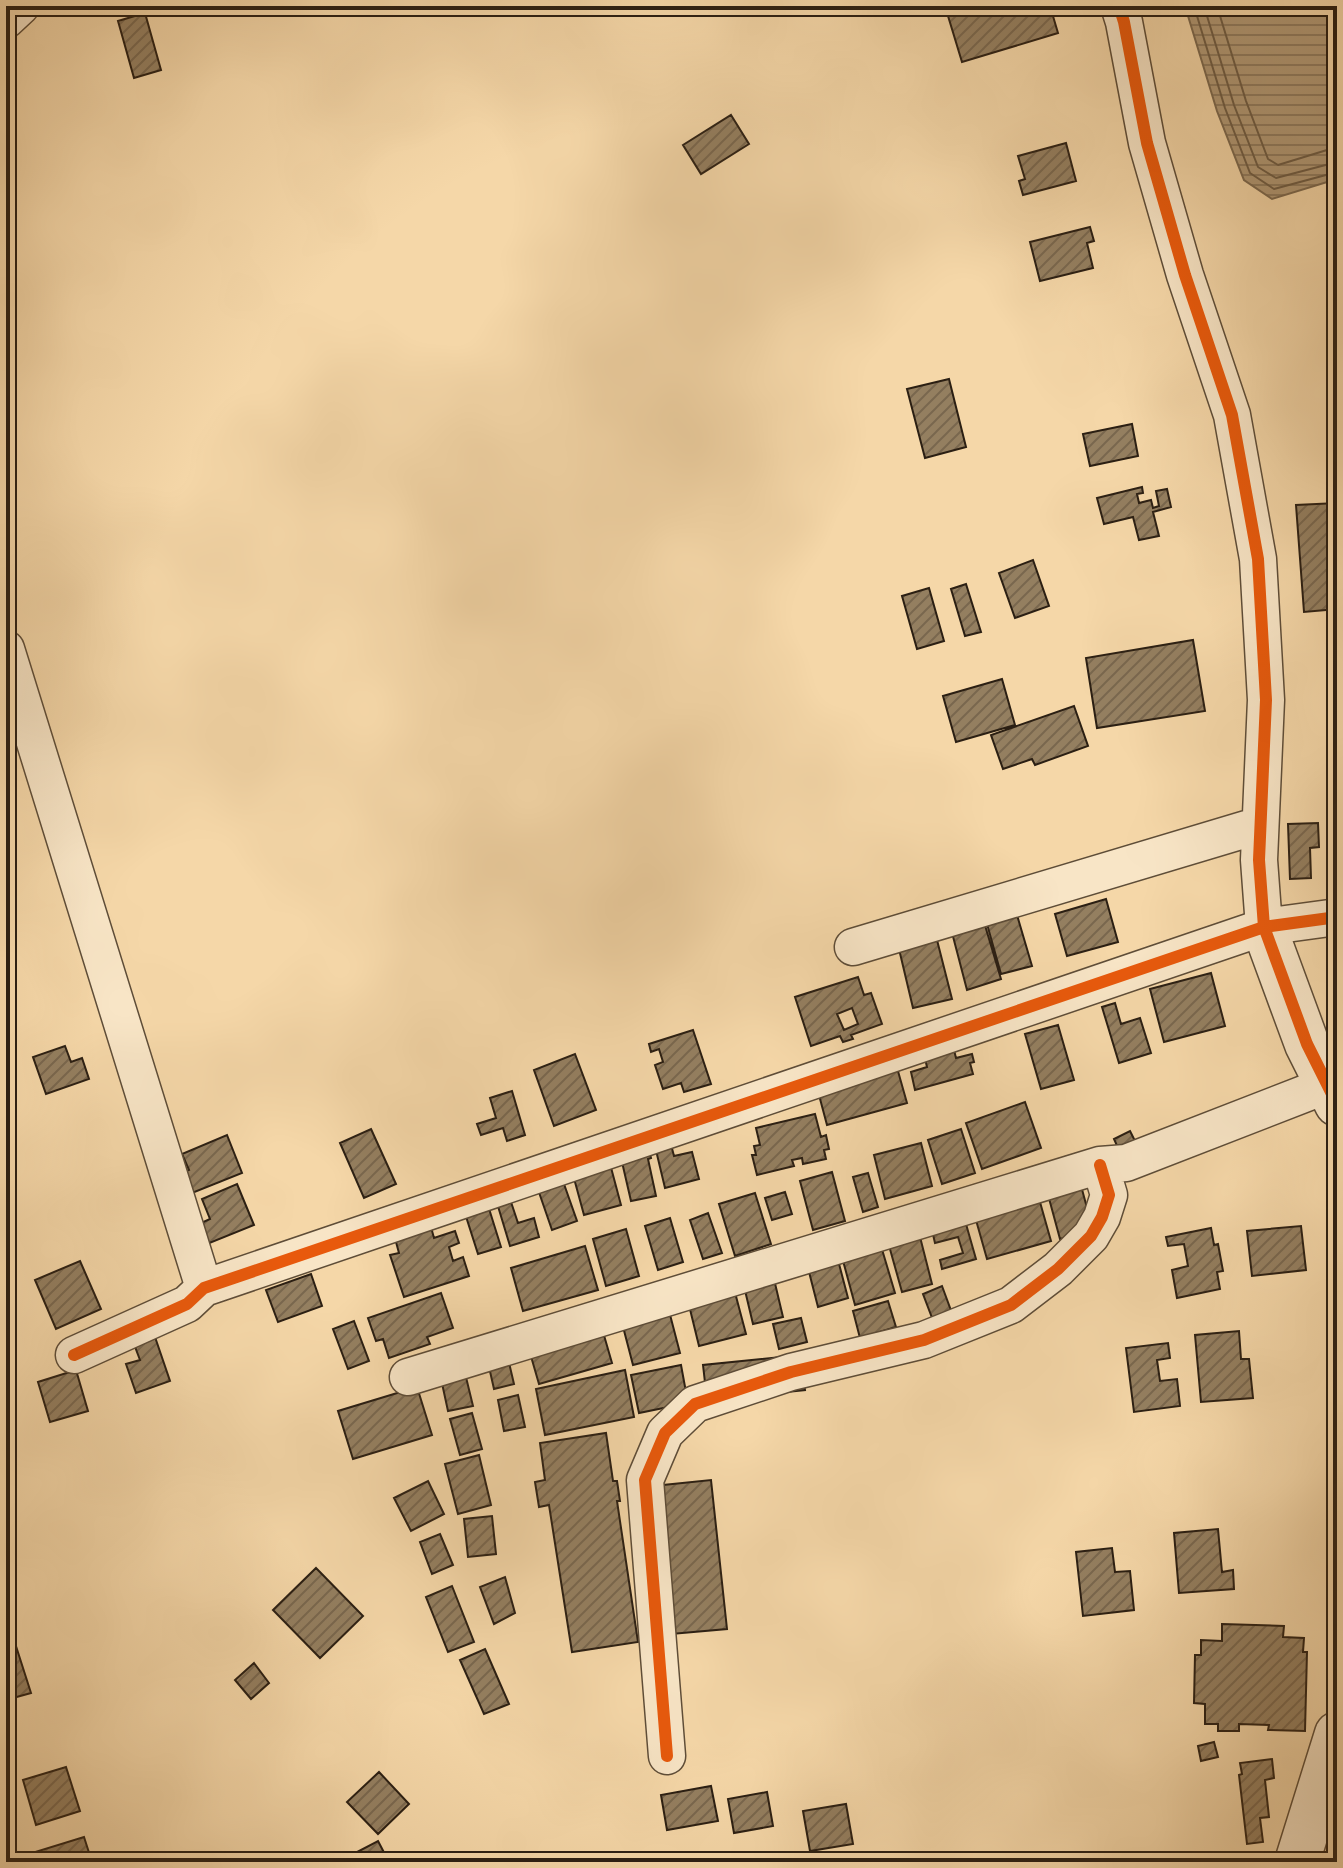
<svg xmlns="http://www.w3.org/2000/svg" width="1343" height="1868" viewBox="0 0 1343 1868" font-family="'IM FELL English',serif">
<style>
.water{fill:url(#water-rules);stroke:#7b684e;stroke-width:2}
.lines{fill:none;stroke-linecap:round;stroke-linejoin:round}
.shore{stroke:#6e5c44;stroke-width:2}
.building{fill:url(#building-hatch);stroke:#2b1f13;stroke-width:2;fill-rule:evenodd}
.minor-casing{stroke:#5e4d38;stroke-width:39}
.tertiary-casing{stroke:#5e4d38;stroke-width:47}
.minor{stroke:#f8e5c6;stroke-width:36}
.tertiary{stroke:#f8e5c6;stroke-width:44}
.cycleway-casing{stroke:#f8e5c6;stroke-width:17}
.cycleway{stroke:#e8590c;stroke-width:12}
</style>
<defs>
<pattern id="water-rules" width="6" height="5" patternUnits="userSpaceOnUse" patternTransform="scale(2)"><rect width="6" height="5" fill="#b09875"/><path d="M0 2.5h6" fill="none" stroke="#8f7b5f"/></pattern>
<pattern id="building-hatch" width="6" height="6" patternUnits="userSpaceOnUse" patternTransform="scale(2)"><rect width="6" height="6" fill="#947f60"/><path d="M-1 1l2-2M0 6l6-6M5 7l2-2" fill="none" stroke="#79674e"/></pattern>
</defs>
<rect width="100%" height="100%" fill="#f5d7a8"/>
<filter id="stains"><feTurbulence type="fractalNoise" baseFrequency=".0025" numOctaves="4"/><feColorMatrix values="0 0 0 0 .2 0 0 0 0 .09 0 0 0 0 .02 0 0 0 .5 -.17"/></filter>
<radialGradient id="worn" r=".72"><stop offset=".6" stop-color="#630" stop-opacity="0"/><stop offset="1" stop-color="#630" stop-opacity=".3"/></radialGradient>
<!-- water -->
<path class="water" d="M 1185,6 L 1337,6 L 1337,179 L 1272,199 L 1244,180 L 1217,111 Z"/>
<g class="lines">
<!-- shore -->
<path class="shore" d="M 1194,6 L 1225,108 L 1250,173 L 1274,189 L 1337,172
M 1204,6 L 1234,105 L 1258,167 L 1276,178 L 1337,162
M 1217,6 L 1246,101 L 1268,159 L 1278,165 L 1327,150 L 1337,150"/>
</g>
<!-- building -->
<path class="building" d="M 945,6 L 1050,6 L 1058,33 L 962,62 Z
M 145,13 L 161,70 L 134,78 L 118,21 Z
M 731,115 L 749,144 L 701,174 L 683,145 Z
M 1066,143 L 1076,181 L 1023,195 L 1019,181 L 1025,179 L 1018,156 Z
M 1090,227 L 1094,241 L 1087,243 L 1093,268 L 1040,281 L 1030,242 Z
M 949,379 L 966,447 L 925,458 L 907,389 Z
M 1132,424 L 1138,456 L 1090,466 L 1083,434 Z
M 1142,487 L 1143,493 L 1137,494 L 1139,503 L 1151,500 L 1153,508 L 1159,506 L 1156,491 L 1167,489 L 1171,507 L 1153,512 L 1159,536 L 1139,540 L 1133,517 L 1104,524 L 1097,498 Z
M 1337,503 L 1337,609 L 1304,612 L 1296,505 Z
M 1033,560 L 1049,606 L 1015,618 L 999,573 Z
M 966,584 L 981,632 L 965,636 L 951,589 Z
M 929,588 L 944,641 L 917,649 L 902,596 Z
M 1193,640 L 1205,711 L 1097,728 L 1086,658 Z
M 1002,679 L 1015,725 L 956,742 L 943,696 Z
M 1074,706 L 1088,746 L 1035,765 L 1032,759 L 1003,769 L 991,735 Z
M 1318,823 L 1319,847 L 1310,848 L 1311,878 L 1290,879 L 1288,824 Z
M 1106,899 L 1118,942 L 1067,956 L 1055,914 Z
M 1017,915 L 1032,966 L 1001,974 L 987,924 Z
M 984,922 L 1001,979 L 967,990 L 950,925 Z
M 937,940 L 952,999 L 913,1008 L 899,949 Z
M 1211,973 L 1225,1026 L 1164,1042 L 1150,989 Z
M 858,977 L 864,995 L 871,993 L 882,1024 L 851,1035 L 853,1039 L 843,1042 L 840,1036 L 811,1046 L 795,997 ZM 852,1008 L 858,1024 L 844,1030 L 837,1014 Z
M 1115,1003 L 1121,1024 L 1140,1018 L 1151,1053 L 1119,1063 L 1102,1007 Z
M 1058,1025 L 1074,1080 L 1041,1089 L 1025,1034 Z
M 693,1030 L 711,1084 L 684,1092 L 681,1083 L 663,1089 L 655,1065 L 663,1062 L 659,1049 L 651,1052 L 649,1044 Z
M 65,1046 L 71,1062 L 82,1058 L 89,1079 L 46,1094 L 33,1057 Z
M 953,1046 L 956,1058 L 972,1054 L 974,1062 L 970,1063 L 973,1074 L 915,1090 L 911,1072 L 927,1067 L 924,1054 Z
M 575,1054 L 596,1110 L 554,1126 L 534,1070 Z
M 894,1057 L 907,1103 L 827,1125 L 815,1080 Z
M 512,1091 L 525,1135 L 507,1141 L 503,1128 L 481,1135 L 477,1124 L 496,1118 L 490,1098 Z
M 1025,1102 L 1041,1148 L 982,1169 L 966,1123 Z
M 815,1114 L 821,1137 L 826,1135 L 829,1149 L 824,1150 L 826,1159 L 803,1164 L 802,1158 L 792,1160 L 794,1166 L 757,1175 L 752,1155 L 756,1155 L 754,1146 L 760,1145 L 756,1128 Z
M 371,1129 L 396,1184 L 364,1198 L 340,1143 Z
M 961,1129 L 975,1173 L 942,1184 L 928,1140 Z
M 1130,1131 L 1139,1149 L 1122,1157 L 1114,1139 Z
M 227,1135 L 242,1173 L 192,1193 L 183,1172 L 189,1170 L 182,1154 Z
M 669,1137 L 674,1156 L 692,1152 L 699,1179 L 665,1188 L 654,1142 Z
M 921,1143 L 932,1186 L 885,1199 L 874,1155 Z
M 648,1146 L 651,1158 L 648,1159 L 656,1196 L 631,1201 L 622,1162 Z
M 609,1160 L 621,1205 L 584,1215 L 572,1171 Z
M 558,1167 L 577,1221 L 552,1230 L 533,1175 Z
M 832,1172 L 845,1221 L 813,1230 L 800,1181 Z
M 868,1173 L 878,1207 L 863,1212 L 853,1177 Z
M 1080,1182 L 1093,1230 L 1060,1239 L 1047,1191 Z
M 237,1184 L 254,1225 L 207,1244 L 199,1224 L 210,1219 L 202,1199 Z
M 785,1192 L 792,1214 L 772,1220 L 765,1198 Z
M 755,1193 L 771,1244 L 735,1256 L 719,1204 Z
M 1038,1195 L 1051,1241 L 987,1259 L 974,1213 Z
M 486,1199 L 501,1247 L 478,1254 L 463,1207 Z
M 510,1199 L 518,1223 L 534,1218 L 539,1237 L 510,1246 L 497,1203 Z
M 708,1213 L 722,1253 L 703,1259 L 690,1220 Z
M 964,1217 L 976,1259 L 942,1269 L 940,1260 L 963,1253 L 958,1237 L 935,1243 L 931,1226 Z
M 670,1218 L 683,1262 L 658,1270 L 645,1226 Z
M 429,1220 L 434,1238 L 455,1231 L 459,1243 L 449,1247 L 453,1261 L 463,1257 L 469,1276 L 404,1297 L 390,1255 L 399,1253 L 393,1231 Z
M 1301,1226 L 1306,1270 L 1252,1276 L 1247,1231 Z
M 1211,1228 L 1214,1245 L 1218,1244 L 1223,1271 L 1217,1272 L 1220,1289 L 1177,1298 L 1172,1270 L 1188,1266 L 1184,1244 L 1168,1246 L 1166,1237 Z
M 626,1229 L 639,1276 L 606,1286 L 593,1239 Z
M 919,1233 L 932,1284 L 902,1292 L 888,1242 Z
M 585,1246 L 598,1290 L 523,1311 L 511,1268 Z
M 881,1246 L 895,1293 L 855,1305 L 842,1257 Z
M 838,1260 L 848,1298 L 818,1307 L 808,1268 Z
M 80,1261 L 101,1309 L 56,1329 L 35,1280 Z
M 311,1274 L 322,1306 L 278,1322 L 266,1290 Z
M 773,1275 L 783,1317 L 753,1324 L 743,1282 Z
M 733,1285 L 746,1334 L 699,1346 L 687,1297 Z
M 942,1286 L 953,1316 L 934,1323 L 923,1294 Z
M 441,1293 L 453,1328 L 427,1337 L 430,1344 L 389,1358 L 383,1339 L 376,1341 L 368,1318 Z
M 888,1301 L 896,1327 L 860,1338 L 853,1311 Z
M 668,1307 L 680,1353 L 633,1365 L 621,1319 Z
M 801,1318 L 807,1342 L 779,1349 L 773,1324 Z
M 354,1321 L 369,1361 L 348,1369 L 333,1329 Z
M 601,1325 L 612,1363 L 539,1384 L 528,1346 Z
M 1239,1331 L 1241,1359 L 1249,1359 L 1253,1398 L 1201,1402 L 1195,1335 Z
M 155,1337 L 170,1381 L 136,1393 L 126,1364 L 140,1360 L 134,1344 Z
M 1168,1343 L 1170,1358 L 1157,1360 L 1160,1381 L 1177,1379 L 1180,1406 L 1134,1412 L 1126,1348 Z
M 507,1354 L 514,1384 L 494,1389 L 487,1358 Z
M 800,1355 L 805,1390 L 707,1400 L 703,1365 Z
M 681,1365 L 688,1403 L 639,1413 L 631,1375 Z
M 464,1369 L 473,1406 L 448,1411 L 440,1374 Z
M 76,1370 L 88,1411 L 50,1422 L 38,1382 Z
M 625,1370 L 634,1417 L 545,1435 L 536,1389 Z
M 417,1387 L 432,1435 L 353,1459 L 338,1411 Z
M 518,1395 L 525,1427 L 504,1431 L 498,1400 Z
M 472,1413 L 482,1449 L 460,1455 L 450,1419 Z
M 606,1433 L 613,1481 L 617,1481 L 620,1501 L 617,1501 L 638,1642 L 572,1652 L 549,1505 L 539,1507 L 535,1482 L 545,1480 L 540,1443 Z
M 479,1455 L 491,1505 L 458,1514 L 445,1464 Z
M 711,1480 L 727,1629 L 660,1635 L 644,1487 Z
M 428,1481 L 444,1514 L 411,1531 L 394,1498 Z
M 492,1516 L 496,1554 L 468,1557 L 464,1519 Z
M 1218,1529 L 1222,1572 L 1233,1570 L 1234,1589 L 1179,1593 L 1174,1533 Z
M 440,1534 L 453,1565 L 432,1574 L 420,1542 Z
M 1112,1548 L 1115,1572 L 1130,1571 L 1134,1610 L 1083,1616 L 1076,1552 Z
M 316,1568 L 363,1616 L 320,1658 L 273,1610 Z
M 505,1577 L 515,1613 L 494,1624 L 480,1587 Z
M 452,1586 L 474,1642 L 448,1652 L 426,1597 Z
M 1222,1624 L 1284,1626 L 1283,1637 L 1304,1638 L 1303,1652 L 1307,1652 L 1305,1731 L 1268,1730 L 1269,1725 L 1239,1724 L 1239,1731 L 1218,1731 L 1218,1724 L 1205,1724 L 1205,1704 L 1194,1703 L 1195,1655 L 1201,1655 L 1201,1640 L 1222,1641 Z
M 15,1643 L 31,1693 L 6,1700 L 6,1646 Z
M 485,1649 L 509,1704 L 484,1714 L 460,1660 Z
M 254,1663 L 269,1683 L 251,1699 L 235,1680 Z
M 1214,1742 L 1218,1757 L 1201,1761 L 1198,1746 Z
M 1272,1759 L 1274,1778 L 1265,1780 L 1269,1817 L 1260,1818 L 1263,1842 L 1247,1844 L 1239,1775 L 1242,1774 L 1240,1763 Z
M 66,1767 L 80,1811 L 36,1825 L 23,1780 Z
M 379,1772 L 409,1804 L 378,1834 L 347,1802 Z
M 711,1786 L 718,1821 L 667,1830 L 661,1795 Z
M 767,1792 L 773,1826 L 734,1833 L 728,1799 Z
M 846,1804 L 853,1844 L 810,1851 L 803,1811 Z
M 84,1837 L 92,1862 L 10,1862 L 9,1860 Z
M 378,1841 L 389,1862 L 338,1862 Z"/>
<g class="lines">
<defs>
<path id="minor" d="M 1119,6 L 1124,22 L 1147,143 L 1185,275 L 1232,415 L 1258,559 L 1266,700 L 1259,860 L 1264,927
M 6,20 L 21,6
M 6,649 L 204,1288
M 853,947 L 1260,825
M 74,1355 L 187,1304 L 204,1288 L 1264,927 L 1337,917
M 408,1377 L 1100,1165 L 1126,1163 L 1327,1085
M 667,1756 L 645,1480 L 665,1433 L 695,1404 L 791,1372 L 924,1340 L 1011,1305 L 1058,1269 L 1091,1236 L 1102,1217 L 1109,1195 L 1100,1165"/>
<path id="tertiary" d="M 1264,927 L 1307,1044 L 1337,1104
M 1297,1862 L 1337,1734"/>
</defs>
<!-- minor casing -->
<use href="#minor" class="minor-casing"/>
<!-- tertiary casing -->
<use href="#tertiary" class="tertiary-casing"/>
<!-- minor -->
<use href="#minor" class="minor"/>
<!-- tertiary -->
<use href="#tertiary" class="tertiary"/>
<defs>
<path id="cycleway" d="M 1119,6 L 1124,22 L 1147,143 L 1185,275 L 1232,415 L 1258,559 L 1266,700 L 1259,860 L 1264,927 L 1307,1044 L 1337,1104
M 74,1355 L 187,1304 L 204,1288 L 1264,927 L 1337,917
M 667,1756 L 645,1480 L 665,1433 L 695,1404 L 791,1372 L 924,1340 L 1011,1305 L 1058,1269 L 1091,1236 L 1102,1217 L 1109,1195 L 1100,1165"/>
</defs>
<!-- cycleway casing -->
<use href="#cycleway" class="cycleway-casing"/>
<!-- cycleway -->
<use href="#cycleway" class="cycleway"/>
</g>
<!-- margin -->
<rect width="1343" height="1868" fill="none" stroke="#f5d7a8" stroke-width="32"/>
<rect x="8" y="8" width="1327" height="1852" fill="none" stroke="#2b1f13" stroke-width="4"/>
<rect x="16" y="16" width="1311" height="1836" fill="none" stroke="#2b1f13" stroke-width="2"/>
<rect width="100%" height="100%" filter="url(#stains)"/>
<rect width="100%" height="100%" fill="url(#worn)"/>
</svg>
